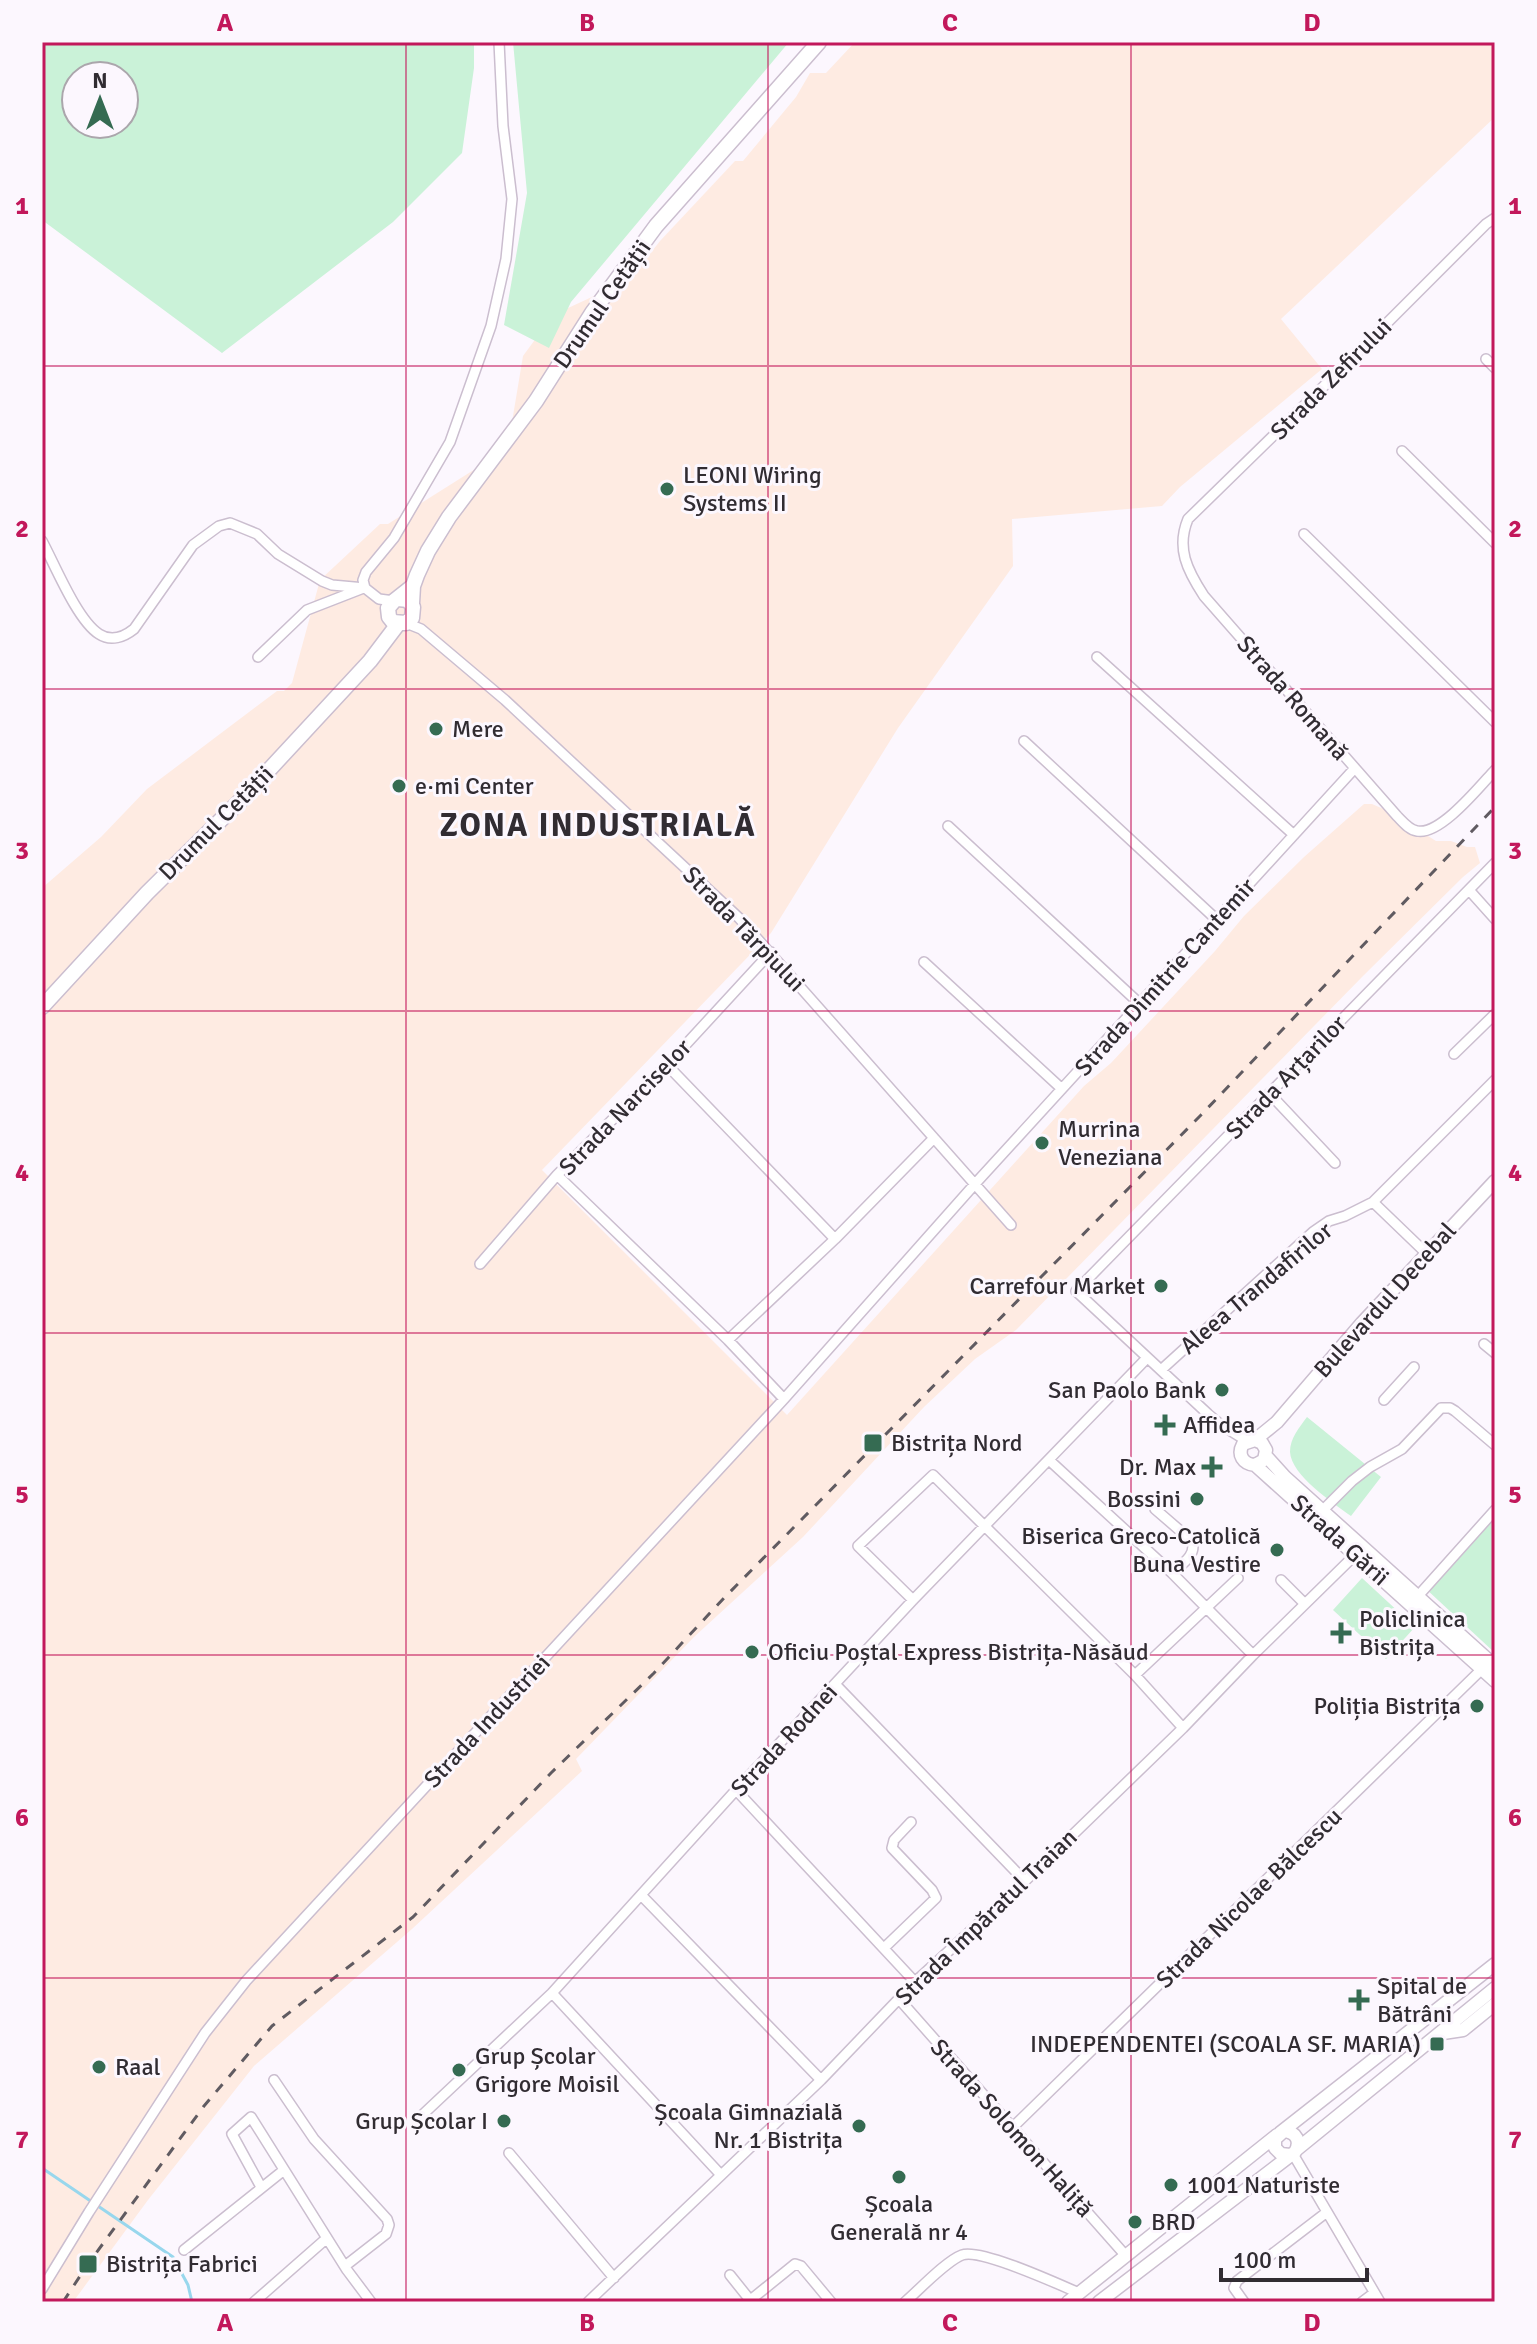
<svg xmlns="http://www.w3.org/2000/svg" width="1537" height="2344" viewBox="0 0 1537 2344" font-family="Signika,sans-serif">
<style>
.industrial{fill:#feebe2}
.green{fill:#caf2d8;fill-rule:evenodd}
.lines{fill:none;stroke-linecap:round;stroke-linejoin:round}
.stream{stroke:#98d7ed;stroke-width:3}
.minor-casing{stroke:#cbbecf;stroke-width:12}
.major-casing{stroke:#cbbecf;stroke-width:15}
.highway-casing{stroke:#cbbecf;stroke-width:17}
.minor{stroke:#fff;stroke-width:9}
.major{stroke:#fff;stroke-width:12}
.highway{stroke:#fff;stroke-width:14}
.rail{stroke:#605b61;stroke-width:3;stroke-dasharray:10 10;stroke-linecap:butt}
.grid{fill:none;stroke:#c2185b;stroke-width:2;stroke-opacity:0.55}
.poi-dot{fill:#356b52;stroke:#fcf7fe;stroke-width:3}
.labels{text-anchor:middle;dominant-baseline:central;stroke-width:6;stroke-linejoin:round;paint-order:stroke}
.street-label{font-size:24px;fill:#312c32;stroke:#fcf7fe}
.poi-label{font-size:24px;fill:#312c32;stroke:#fcf7fe;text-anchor:start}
.district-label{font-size:32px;font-weight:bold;letter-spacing:2px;fill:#312c32;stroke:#fcf7fe}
.neatline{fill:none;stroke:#c2185b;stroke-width:3}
.grid-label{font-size:26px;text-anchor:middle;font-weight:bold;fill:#c2185b}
</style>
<rect width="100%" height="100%" fill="#fcf7fe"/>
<!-- industrial -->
<path class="industrial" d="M 855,42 L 1495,42 L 1495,117 L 1281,319 L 1322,369 L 1180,487 L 1162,506 L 1012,519 L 1013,566 L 898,728 L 771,933 L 542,1170 L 787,1415 L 1084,1086 L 1111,1063 L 1215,951 L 1244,916 L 1304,857 L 1364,804 L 1372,804 L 1388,811 L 1436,841 L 1451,841 L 1467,847 L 1475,847 L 1480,863 L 1463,877 L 1364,975 L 1016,1330 L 975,1359 L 924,1407 L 803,1537 L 694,1637 L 576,1759 L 582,1771 L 412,1929 L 254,2066 L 148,2200 L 73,2302 L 42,2302 L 42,888 L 101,837 L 147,789 L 277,691 L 284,691 L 292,683 L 320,580 L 380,524 L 388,524 L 480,466 L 510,434 L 523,356 L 553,315 L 607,290 L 622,289 L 660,241 L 735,161 L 743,161 L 796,97 L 810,73 L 826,73 Z"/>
<!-- green -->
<path class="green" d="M 42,42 L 474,42 L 474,68 L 462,153 L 393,222 L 222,353 L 42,220 ZM 76,76 L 124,76 L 124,124 L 76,124 Z
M 513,42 L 789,42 L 571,302 L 549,348 L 504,325 L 527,193 Z
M 1307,1417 L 1381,1477 L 1351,1516 C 1333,1503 1291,1475 1290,1452 C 1290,1438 1299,1428 1307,1417 Z
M 1495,1511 L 1495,1653 L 1425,1588 Z
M 1362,1578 L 1415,1627 L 1386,1659 L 1333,1610 Z"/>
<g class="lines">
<!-- stream -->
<path class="stream" d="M 42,2168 L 173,2257 L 188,2285 L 192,2302"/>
<defs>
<path id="minor" d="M 1495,218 L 1486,224 L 1316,394 L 1188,519 C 1176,548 1187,570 1204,596 L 1397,816 C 1403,822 1409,830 1417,831 C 1440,836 1480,786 1495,770
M 1486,359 L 1495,368
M 1402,451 L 1495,543
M 1304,534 L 1495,722
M 42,541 C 55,565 77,620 99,634 C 111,642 124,637 134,629 L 193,545 L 219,526 L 230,523 L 257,534 L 278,554 L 322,581 L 332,585 L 365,588 L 379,599 L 394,601
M 365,588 L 363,580 L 366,572 L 394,538 L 450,442 L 491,326 L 506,259 L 512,199 L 503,126 L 499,42
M 406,623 L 421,629 L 505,700 L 739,918 L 1011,1225
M 258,657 L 307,610 L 361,589
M 1097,657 L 1294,835
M 1024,741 L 1217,920
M 948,826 L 1140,1004
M 1469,890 L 1495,919
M 924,962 L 1062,1089
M 1454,1054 L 1495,1014
M 667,1065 L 835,1239
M 1270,1094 L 1335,1163
M 557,1175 L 728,1340 L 784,1399
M 1373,1202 L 1426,1253
M 480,1264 L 557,1175 L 667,1065 L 771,952
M 728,1340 L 835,1239 L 934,1138
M 1484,1344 L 1495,1353
M 1161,1370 L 1313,1232 L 1329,1221 L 1345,1216 L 1373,1202 L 1495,1080
M 1384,1400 L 1414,1367
M 1247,1441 L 1221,1425 L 1208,1414 L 1076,1291 L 1495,863
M 1049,1460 L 1172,1573 L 1253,1655
M 1155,1509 L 1192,1541 C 1197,1555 1182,1564 1172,1573
M 1322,1511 L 1352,1481 L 1370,1467 L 1402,1449 L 1441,1408 L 1450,1408 L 1455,1411 L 1495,1445
M 1281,1580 L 1305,1604
M 1418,1596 L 1495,1510
M 913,1600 L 858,1546 L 933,1475 L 1135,1675 L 1183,1728
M 1135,1675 L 1238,1578
M 836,1685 L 1025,1881
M 736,1790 L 915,1982
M 642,1896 L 821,2080
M 884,1948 L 936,1898 L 932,1890 L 892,1848 L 894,1840 L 911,1822
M 552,1993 L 721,2175
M 899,1999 L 1126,2256
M 274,2080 L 314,2139 L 387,2219 L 389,2225 L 386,2234 L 345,2266
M 418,2119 L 552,1993 L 736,1790 L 913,1600 L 1147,1358
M 1013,2127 L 1483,1668
M 509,2153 L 614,2278
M 1293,2154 L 1380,2302
M 261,2187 L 232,2134 L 251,2117 L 347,2270 L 371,2302
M 184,2250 L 284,2170
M 730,2275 L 750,2300
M 42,2289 L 89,2212 L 205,2033 L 246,1981 L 784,1399 L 974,1185 L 1355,768
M 254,2302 L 327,2238
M 588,2302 L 821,2080 L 915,1982 L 1025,1881 L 1183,1728 L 1253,1655 L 1356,1554
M 748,2302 L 795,2264 L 801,2266 L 831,2302
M 905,2302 C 919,2290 946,2261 962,2255 C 980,2248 1058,2284 1079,2293
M 1244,2302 L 1234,2288 L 1237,2281 L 1327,2212
M 1362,2302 L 1374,2293"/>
<path id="major" d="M 1255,1440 L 1262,1443 L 1266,1450 L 1264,1460 L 1255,1465 C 1243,1464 1237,1455 1243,1444 L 1255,1440 L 1277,1422 L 1362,1323 L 1495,1181
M 1266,1456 L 1285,1477 L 1495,1666
M 1255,1465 L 1495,1681
M 1443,2033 L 1463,2030 L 1495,2004
M 1280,2133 L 1495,1964
M 1296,2150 L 1495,1988
M 1068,2302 L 1277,2135
M 1099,2302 L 1295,2152 C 1301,2142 1297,2132 1284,2131 L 1275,2139 L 1275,2148 L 1281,2154 L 1290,2155"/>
<path id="highway" d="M 398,599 L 408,600 L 413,607 L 412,618 L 406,623 L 393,622 L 389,617 L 388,608 L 394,601 L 413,586
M 412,603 L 413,586 L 417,575 L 428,551 L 449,517 L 536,401 L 592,313 L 656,226 L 819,42
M 42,1007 L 147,893 L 243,798 L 370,661 L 398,624"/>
</defs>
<!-- minor casing -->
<use href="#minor" class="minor-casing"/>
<!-- major casing -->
<use href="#major" class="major-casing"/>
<!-- highway casing -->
<use href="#highway" class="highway-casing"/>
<!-- minor -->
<use href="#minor" class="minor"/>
<!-- major -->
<use href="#major" class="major"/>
<!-- highway -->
<use href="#highway" class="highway"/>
<!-- rail -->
<path class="rail" d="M 63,2302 L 88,2264 L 204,2106 L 272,2026 L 413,1917 L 551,1773 L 654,1673 L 724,1598 L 1201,1115 L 1495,807"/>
</g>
<!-- grid -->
<path class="grid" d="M 406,42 L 406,2302M 768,42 L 768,2302M 1131,42 L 1131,2302M 42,366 L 1495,366M 42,689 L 1495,689M 42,1011 L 1495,1011M 42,1333 L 1495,1333M 42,1655 L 1495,1655M 42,1978 L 1495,1978"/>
<!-- markers -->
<g class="poi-dot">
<circle cx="667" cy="489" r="8"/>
<circle cx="436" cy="729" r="8"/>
<circle cx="399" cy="786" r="8"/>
<circle cx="1042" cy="1143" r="8"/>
<circle cx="1161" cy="1286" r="8"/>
<circle cx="1222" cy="1390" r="8"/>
<path d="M1161 1413h8v8h8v8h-8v8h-8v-8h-8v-8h8z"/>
<rect x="863" y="1433" width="20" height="20" rx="4"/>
<path d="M1208 1455h8v8h8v8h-8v8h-8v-8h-8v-8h8z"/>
<circle cx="1197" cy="1499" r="8"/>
<circle cx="1277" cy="1550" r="8"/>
<path d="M1337 1621h8v8h8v8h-8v8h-8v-8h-8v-8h8z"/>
<circle cx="752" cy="1652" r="8"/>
<circle cx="1477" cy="1706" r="8"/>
<path d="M1355 1988h8v8h8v8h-8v8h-8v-8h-8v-8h8z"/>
<rect x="1429" y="2036" width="16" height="16" rx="4"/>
<circle cx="99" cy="2067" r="8"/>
<circle cx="459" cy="2070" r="8"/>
<circle cx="504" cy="2121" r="8"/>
<circle cx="859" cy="2126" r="8"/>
<circle cx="899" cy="2177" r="8"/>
<circle cx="1171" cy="2185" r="8"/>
<circle cx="1135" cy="2222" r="8"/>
<rect x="78" y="2254" width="20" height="20" rx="4"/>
</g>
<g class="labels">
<!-- street labels -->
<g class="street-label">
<text transform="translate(602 304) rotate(-55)">Drumul Cetății</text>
<text transform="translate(1331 379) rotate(-45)">Strada Zefirului</text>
<text transform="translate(1293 698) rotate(49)">Strada Romană</text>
<text transform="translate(216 823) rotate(-45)">Drumul Cetății</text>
<text transform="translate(744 929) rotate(46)">Strada Tărpiului</text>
<text transform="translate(1165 977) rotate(-48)">Strada Dimitrie Cantemir</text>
<text transform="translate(1286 1077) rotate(-46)">Strada Arțarilor</text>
<text transform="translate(625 1107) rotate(-46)">Strada Narciselor</text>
<text transform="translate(1256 1288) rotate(-40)">Aleea Trandafirilor</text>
<text transform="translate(1385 1300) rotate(-48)">Bulevardul Decebal</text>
<text transform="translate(1340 1540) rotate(42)">Strada Gării</text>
<text transform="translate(487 1721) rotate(-47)">Strada Industriei</text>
<text transform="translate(784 1740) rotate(-47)">Strada Rodnei</text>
<text transform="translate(1249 1898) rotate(-44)">Strada Nicolae Bălcescu</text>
<text transform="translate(986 1917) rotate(-44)">Strada Împăratul Traian</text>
<text transform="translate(1012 2128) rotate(48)">Strada Solomon Haliță</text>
</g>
<!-- poi labels -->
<g class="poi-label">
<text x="683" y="475">LEONI Wiring<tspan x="683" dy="28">Systems II</tspan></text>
<text x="452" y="729">Mere</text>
<text x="415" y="786">e·mi Center</text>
<text x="1058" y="1129">Murrina<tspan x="1058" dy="28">Veneziana</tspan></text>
<text x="1145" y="1286" text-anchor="end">Carrefour Market</text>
<text x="1206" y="1390" text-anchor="end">San Paolo Bank</text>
<text x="1183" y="1425">Affidea</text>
<text x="891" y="1443">Bistrița Nord</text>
<text x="1196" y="1467" text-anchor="end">Dr. Max</text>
<text x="1181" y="1499" text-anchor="end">Bossini</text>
<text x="1261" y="1536" text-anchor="end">Biserica Greco-Catolică<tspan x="1261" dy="28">Buna Vestire</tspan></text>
<text x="1359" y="1619">Policlinica<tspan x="1359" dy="28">Bistrița</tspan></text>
<text x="768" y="1652">Oficiu Poștal Express Bistrița-Năsăud</text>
<text x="1461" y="1706" text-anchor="end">Poliția Bistrița</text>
<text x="1377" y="1986">Spital de<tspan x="1377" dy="28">Bătrâni</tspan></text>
<text x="1421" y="2044" text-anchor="end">INDEPENDENTEI (SCOALA SF. MARIA)</text>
<text x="475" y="2056">Grup Școlar<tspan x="475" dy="28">Grigore Moisil</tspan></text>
<text x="115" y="2067">Raal</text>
<text x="843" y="2112" text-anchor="end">Școala Gimnazială<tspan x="843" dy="28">Nr. 1 Bistrița</tspan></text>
<text x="488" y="2121" text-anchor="end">Grup Școlar I</text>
<text x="1187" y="2185">1001 Naturiste</text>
<text x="899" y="2204" text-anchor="middle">Școala<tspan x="899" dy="28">Generală nr 4</tspan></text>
<text x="1151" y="2222">BRD</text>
<text x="106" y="2264">Bistrița Fabrici</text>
</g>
<!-- district labels -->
<g class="district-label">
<text x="598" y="825">ZONA INDUSTRIALĂ</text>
</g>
</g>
<!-- border -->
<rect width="1537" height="2344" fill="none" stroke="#fcf7fe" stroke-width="88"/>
<!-- north arrow -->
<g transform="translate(100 100)"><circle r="38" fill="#fcf7fe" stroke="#aba6ac" stroke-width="2"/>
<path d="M0-6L14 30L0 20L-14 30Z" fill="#356b52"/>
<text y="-12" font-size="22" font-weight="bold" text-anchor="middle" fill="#312c32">N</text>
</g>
<!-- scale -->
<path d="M1221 2268v12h146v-12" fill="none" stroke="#312c32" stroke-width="4"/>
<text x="1233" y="2268" font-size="24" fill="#312c32" stroke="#fcf7fe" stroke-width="6" paint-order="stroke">100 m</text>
<rect x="44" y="44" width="1449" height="2256" class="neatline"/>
<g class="grid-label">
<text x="225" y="31">A</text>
<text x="587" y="31">B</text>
<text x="950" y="31">C</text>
<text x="1312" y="31">D</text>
<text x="22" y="214">1</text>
<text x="1515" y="214">1</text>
<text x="22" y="537">2</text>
<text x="1515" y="537">2</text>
<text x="22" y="859">3</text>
<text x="1515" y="859">3</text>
<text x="22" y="1181">4</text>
<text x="1515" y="1181">4</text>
<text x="22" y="1503">5</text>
<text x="1515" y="1503">5</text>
<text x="22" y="1826">6</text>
<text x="1515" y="1826">6</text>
<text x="22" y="2148">7</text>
<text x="1515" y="2148">7</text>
<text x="225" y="2331">A</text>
<text x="587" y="2331">B</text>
<text x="950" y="2331">C</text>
<text x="1312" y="2331">D</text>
</g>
</svg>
